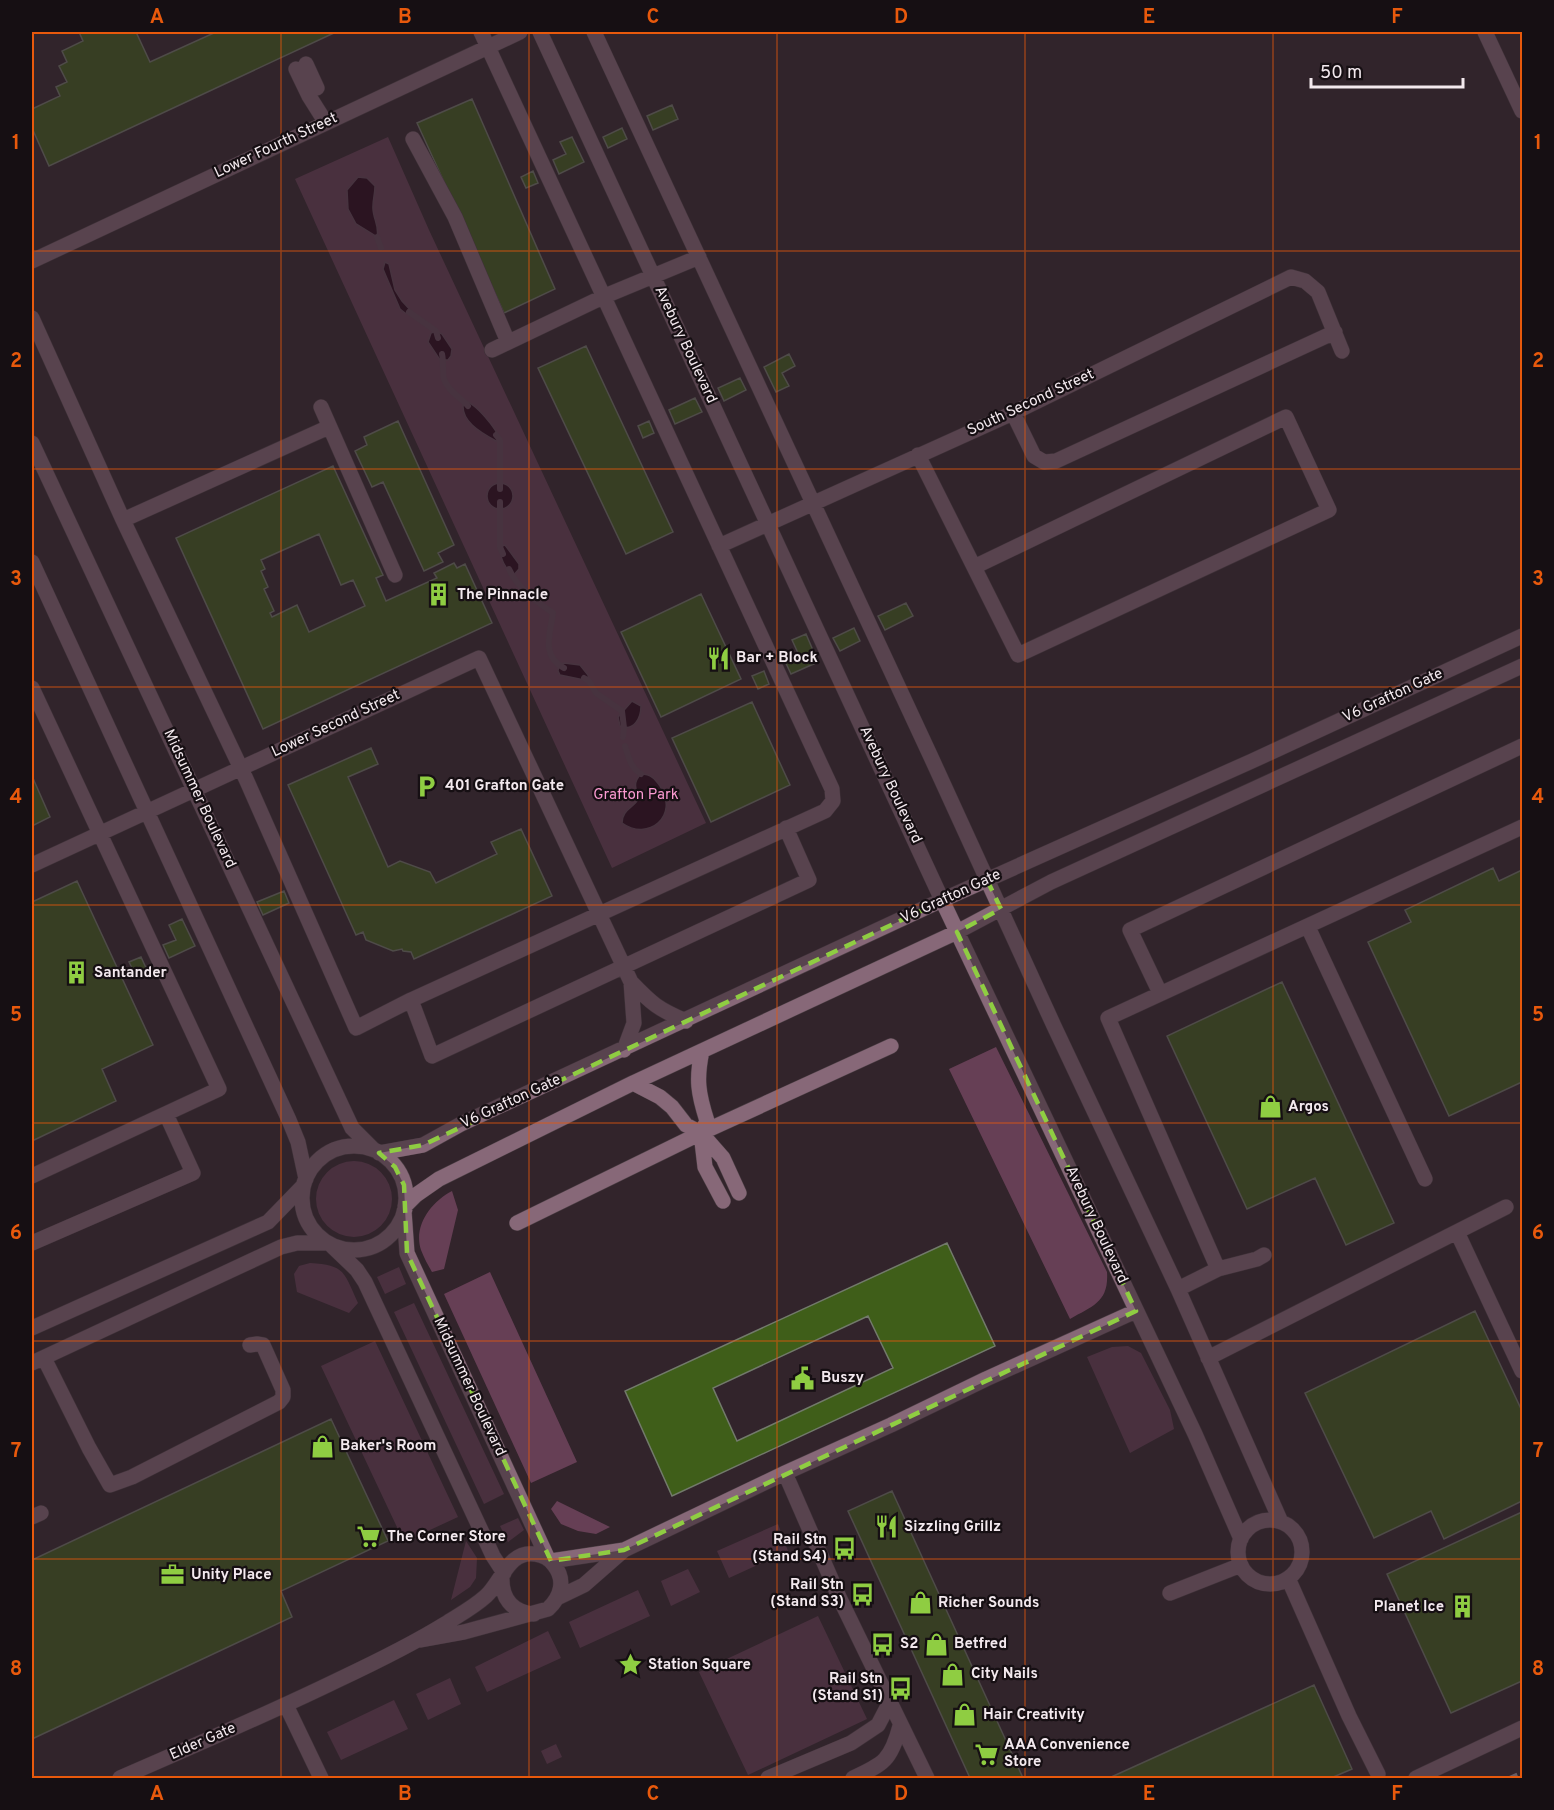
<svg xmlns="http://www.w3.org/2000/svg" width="1554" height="1810" viewBox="0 0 1554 1810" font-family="Overpass,sans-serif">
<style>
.green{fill:#663f55}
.water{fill:#240016;stroke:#624657;stroke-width:1.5}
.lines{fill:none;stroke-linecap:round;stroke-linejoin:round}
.stream{stroke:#624657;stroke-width:6}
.building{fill:#3f5e19;stroke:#727a6b;stroke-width:1.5;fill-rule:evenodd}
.minor-casing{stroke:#4d4046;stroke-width:16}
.minor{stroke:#876878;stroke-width:15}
.rail{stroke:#aba0a6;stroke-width:4.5;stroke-dasharray:8 8;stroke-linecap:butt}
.marked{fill:none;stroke:#8fcd42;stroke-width:4.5;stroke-dasharray:12 8;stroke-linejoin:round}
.grid{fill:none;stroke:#e8590c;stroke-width:1.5;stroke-opacity:0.55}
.labels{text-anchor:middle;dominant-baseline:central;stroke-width:4.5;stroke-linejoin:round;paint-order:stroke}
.street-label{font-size:15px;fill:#f3e9ee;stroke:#160f13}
.poi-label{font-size:15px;font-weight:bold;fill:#f3e9ee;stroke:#160f13;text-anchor:start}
.park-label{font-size:15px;fill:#fb9ad1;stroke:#160f13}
.neatline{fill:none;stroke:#e8590c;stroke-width:2}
.grid-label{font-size:20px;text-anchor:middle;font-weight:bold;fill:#e8590c}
</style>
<rect width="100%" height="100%" fill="#32242b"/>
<!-- green -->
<path class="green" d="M 388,137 L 429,230 L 706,823 L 612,868 L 295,179 Z
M 996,1047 L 1107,1272 C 1109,1302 1093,1306 1070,1319 L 949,1069 Z
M316 1199a38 38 0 1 1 76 0a38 38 0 1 1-76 0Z
M 452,1191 L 458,1210 L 444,1269 L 432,1272 C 428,1265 424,1258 421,1250 C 413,1226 431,1202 452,1191 Z
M 310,1263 C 346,1265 344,1273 358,1303 L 349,1313 L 297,1292 L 294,1274 L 299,1266 Z
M 399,1267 L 406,1284 L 385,1294 L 377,1277 Z
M 490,1272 L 577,1462 L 531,1483 L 444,1294 Z
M 414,1303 L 504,1494 L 484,1504 L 394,1312 Z
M 375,1341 L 458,1517 L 404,1542 L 321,1366 Z
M 1128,1346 L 1141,1353 L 1170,1410 L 1174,1429 L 1130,1453 L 1087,1357 L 1112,1347 Z
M 557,1501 L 610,1527 L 596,1534 L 578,1531 L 561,1524 L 551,1509 Z
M 518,1518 L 524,1530 L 508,1542 L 500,1526 Z
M 778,1524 L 788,1551 L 729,1578 L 717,1551 Z
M 466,1541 L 477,1558 L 476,1578 L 470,1587 L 451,1600 Z
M 688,1569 L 700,1592 L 671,1606 L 661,1581 Z
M 638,1590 L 650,1616 L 580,1648 L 569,1622 Z
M 818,1616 L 867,1719 L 748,1775 L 699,1672 Z
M 548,1631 L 561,1658 L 487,1692 L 475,1667 Z
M 450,1678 L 461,1704 L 428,1720 L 416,1694 Z
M 394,1700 L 408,1729 L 341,1760 L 327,1732 Z
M 556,1744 L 562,1757 L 547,1764 L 541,1751 Z"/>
<!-- water -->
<path class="water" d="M 358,177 L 367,178 L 375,186 C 375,194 373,199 373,206 C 372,217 380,226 377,237 L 356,224 L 348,209 L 347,190 Z
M 385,262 L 389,264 L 395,290 L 402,301 L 415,315 L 405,313 L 400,309 L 383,269 Z
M 436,331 L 442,334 L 452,349 L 451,356 L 448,360 L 440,360 L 428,342 L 431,333 Z
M 464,401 C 475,402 497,429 500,440 L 496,441 C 481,433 458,420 464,401 Z
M487 496a13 13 0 1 1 26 0a13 13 0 1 1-26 0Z
M 505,545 L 519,564 L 519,569 L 513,576 C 505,567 500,560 500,547 Z
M 564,663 L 580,665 L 588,675 L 589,681 L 560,675 L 558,671 L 559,665 Z
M 632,701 L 641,706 C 641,718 634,732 620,726 L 618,717 Z
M 641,774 C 651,774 655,779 660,786 C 680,816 648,842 622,823 C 622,809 634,808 639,798 C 635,788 633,782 641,774 Z"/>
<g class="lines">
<!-- stream -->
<path class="stream" d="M 377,237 L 381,248
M 409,312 L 436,331 L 438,338
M 442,354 C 444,363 442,371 444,379 C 447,390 461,398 468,406
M 496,435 L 500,440 L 500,489
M 500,502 L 500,547 L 503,554
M 509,569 C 518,589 536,601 553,613 C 550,634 541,656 564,668
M 584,678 L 589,681 L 596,693 L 622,711 L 624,728 L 623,737
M 625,746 C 629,758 630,767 641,774"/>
</g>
<!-- building -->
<path class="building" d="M 79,32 L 136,32 L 150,62 L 216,32 L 336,32 L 49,166 L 32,128 L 32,109 L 60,96 L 56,87 L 67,82 L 59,66 L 67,62 L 62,51 L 83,41 Z
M 472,99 L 555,289 L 504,313 L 417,123 Z
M 672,105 L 678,119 L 653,130 L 647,116 Z
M 622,128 L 627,139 L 608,148 L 603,137 Z
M 572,137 L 584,162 L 559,174 L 553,160 L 566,154 L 560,142 Z
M 533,171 L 538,183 L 526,188 L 521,177 Z
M 586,346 L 673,532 L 626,554 L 538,368 Z
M 789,354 L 795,366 L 782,373 L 789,386 L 776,392 L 764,367 Z
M 740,378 L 746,390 L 724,401 L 718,388 Z
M 695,398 L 702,412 L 675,424 L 669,410 Z
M 398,421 L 454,545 L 438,553 L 443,562 L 424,571 L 383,482 L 372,487 L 355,451 L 367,445 L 364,437 Z
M 649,421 L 654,433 L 643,438 L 638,426 Z
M 333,466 L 383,575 L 376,578 L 386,601 L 437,578 L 434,573 L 454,563 L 457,568 L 465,564 L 492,623 L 263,729 L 176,538 ZM 319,534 L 341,585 L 353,580 L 365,606 L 309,632 L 297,605 L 272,617 L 270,613 L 274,611 L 264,589 L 268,587 L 261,571 L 265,569 L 261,560 Z
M 701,594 L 741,679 L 661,717 L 621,632 Z
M 906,603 L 913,616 L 885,630 L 878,616 Z
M 854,628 L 860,641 L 840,651 L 833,638 Z
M 806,634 L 818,662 L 791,674 L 784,659 L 798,653 L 792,640 Z
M 764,671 L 769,684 L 758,689 L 752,676 Z
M 752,702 L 790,785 L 711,822 L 672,738 Z
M 371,748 L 378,764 L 348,777 L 388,867 L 400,861 L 430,872 L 436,883 L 497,854 L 491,842 L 521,829 L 552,896 L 414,959 L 411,952 L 403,951 L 402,949 L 393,951 L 366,940 L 363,932 L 356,935 L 288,785 Z
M 32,776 L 50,817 L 32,826 Z
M 1493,868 L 1499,881 L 1522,870 L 1522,1082 L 1449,1116 L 1368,942 L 1411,922 L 1405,910 Z
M 77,881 L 153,1045 L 102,1069 L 116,1101 L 32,1141 L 32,902 Z
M 284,891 L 289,903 L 263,915 L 257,902 Z
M 182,919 L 195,946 L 169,958 L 163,945 L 176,940 L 169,925 Z
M 141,957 L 147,970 L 136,976 L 129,962 Z
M 1282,982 L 1394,1223 L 1346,1245 L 1315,1178 L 1247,1209 L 1167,1036 Z
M 947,1243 L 995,1346 L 672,1496 L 625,1391 Z
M 1475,1311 L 1522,1411 L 1522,1501 L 1444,1539 L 1431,1511 L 1374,1538 L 1305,1393 Z
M 868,1316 L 893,1368 L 737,1441 L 713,1388 Z
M 331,1419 L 388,1541 L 281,1591 L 292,1617 L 32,1739 L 32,1560 Z
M 892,1491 L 923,1559 L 1023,1778 L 970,1778 L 848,1511 Z
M 1522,1512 L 1522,1681 L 1451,1713 L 1387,1574 Z
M 1314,1685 L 1352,1769 L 1331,1778 L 1109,1778 Z"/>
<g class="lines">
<defs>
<path id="minor" d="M 540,32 L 942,900 L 1195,1434 L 1241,1539
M 594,32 L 931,757 L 1054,1026 L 1178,1289 L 1281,1522
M 1485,32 L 1522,111
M 306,64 L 317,88
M 296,69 L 309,96 L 326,123
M 413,139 L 455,217 L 508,342
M 32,261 L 520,32
M 32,318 L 123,520 L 246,779 L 356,1028 L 411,1000 L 825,811 L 833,801 L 832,789 L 481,32
M 492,350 L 605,296 L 699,257
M 321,407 L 395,575
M 1013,413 L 1034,456 L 1044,462 L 1056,461 L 1335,332
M 32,443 L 352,1128 L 374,1150
M 918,455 L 1018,655 L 1329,510 L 1286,417 L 974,567
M 123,520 L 329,427
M 719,546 L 1013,413 L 1291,277 L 1305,281 L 1318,292 L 1342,351
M 32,562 L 289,1120 L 298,1142 L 306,1179
M 32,688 L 219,1089 L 32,1176
M 32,865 L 479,658 L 631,982 L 634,1023 L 624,1050
M 1308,927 L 1425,1179
M 631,982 C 652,1004 658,1009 686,1021
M 1160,993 L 1130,930 L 1522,746
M 411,1000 L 432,1056 L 809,880 L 786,828
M 702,1051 C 696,1079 698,1093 707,1121 L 701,1133 L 705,1167 L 723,1201
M 633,1083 L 660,1097 L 672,1107 L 686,1125 L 701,1133 L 723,1158 L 739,1193
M302 1198a52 52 0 1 1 104 0a52 52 0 1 1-104 0Z
M 379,1153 L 423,1145 L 461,1124 L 942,900 L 1252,761 L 1522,636
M 405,1206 L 416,1195 L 439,1179 L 633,1083 L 957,932 L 1051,882 L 1522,666
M 404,1211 L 407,1253 L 548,1559
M 517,1223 L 701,1133 L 891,1046
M 1457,1232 L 1522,1371
M 32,1243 L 193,1173 L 166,1114
M 331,1245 L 357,1270 L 365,1282 L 493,1556 L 504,1573
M 1218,1269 L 1108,1018 L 1522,827
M 1178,1289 L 1218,1269 L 1257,1259 L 1264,1255
M 32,1328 L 268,1222 L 303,1186
M 44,1358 L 89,1448 L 110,1485 L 132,1477 L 279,1402 L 283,1397 L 283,1390 L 263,1345 L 257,1344 L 250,1345
M 1208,1358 L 1506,1207
M 32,1363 L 281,1247 L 297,1243 L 327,1243
M 785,1473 L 839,1597 L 927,1778
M 32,1517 L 41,1513
M1238 1552a32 32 0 1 1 64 0a32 32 0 1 1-64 0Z
M 551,1561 L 624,1550
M 502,1576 C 501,1597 511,1612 534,1614
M 1288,1578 L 1349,1716 L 1378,1774
M 1170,1593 L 1241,1565
M 557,1598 L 584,1585 L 624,1550 L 785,1473 L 891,1425 L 986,1379 L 1136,1311
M 286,1705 L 321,1778
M 120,1778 C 194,1746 268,1714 340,1679 C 376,1662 411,1645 445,1624 C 459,1615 474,1607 486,1596 C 502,1581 509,1550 535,1554 C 543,1555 550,1559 554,1565 C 566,1580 561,1597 548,1609 L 464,1632 L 420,1640
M 768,1778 L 851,1743 L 878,1725 L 890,1702
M 853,1778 C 884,1764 891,1760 900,1726
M 1416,1778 L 1522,1728"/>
</defs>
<!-- minor casing -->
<use href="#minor" class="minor-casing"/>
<!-- minor -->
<use href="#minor" class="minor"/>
<!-- rail -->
<path class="rail" d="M 1510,1778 L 1522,1773"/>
</g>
<!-- marked area -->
<path d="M0 0H1554V1810H0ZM 987,880 L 1001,909 L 957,932 L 1136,1311 L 624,1550 L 551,1561 L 407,1253 L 404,1185 L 395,1167 L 379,1153 L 423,1145 Z" fill="#32242b" fill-opacity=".55" fill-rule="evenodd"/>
<path class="marked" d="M 987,880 L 1001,909 L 957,932 L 1136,1311 L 624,1550 L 551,1561 L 407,1253 L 404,1185 L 395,1167 L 379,1153 L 423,1145 Z"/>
<!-- grid -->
<path class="grid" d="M 281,32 L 281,1778M 529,32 L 529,1778M 777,32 L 777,1778M 1025,32 L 1025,1778M 1273,32 L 1273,1778M 32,251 L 1522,251M 32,469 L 1522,469M 32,687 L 1522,687M 32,905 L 1522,905M 32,1123 L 1522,1123M 32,1341 L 1522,1341M 32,1559 L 1522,1559"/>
<!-- icons -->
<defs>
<symbol id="building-bare" viewBox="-9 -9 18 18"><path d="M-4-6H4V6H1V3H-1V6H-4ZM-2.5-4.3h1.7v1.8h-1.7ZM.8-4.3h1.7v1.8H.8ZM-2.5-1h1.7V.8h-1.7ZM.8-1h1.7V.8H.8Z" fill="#8fcd42" stroke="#160f13" stroke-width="2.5" paint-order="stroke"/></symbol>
<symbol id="restaurant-bare" viewBox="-9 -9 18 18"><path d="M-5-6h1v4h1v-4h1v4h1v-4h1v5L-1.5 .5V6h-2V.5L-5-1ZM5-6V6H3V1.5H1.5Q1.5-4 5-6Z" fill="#8fcd42" stroke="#160f13" stroke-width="2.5" paint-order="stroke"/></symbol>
<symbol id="parking-bare" viewBox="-9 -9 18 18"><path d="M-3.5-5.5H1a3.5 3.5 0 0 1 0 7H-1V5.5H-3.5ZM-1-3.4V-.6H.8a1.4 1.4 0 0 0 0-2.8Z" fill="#8fcd42" stroke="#160f13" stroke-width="2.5" paint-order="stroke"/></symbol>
<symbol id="shop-bare" viewBox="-9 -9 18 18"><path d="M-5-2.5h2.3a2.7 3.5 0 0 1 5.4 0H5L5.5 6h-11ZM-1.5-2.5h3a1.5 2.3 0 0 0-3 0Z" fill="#8fcd42" stroke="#160f13" stroke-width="2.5" paint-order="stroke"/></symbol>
<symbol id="civic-bare" viewBox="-9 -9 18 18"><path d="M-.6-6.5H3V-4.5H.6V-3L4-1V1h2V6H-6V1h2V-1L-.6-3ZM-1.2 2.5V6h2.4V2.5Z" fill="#8fcd42" stroke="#160f13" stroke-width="2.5" paint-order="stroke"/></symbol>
<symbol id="supermarket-bare" viewBox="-9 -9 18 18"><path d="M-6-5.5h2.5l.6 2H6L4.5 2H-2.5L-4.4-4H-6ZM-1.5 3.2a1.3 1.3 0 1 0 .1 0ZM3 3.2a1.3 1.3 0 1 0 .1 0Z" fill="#8fcd42" stroke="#160f13" stroke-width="2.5" paint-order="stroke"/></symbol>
<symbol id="bus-bare" viewBox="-9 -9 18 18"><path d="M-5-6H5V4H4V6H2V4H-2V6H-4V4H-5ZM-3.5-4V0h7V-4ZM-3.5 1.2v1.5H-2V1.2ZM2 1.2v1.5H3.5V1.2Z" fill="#8fcd42" stroke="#160f13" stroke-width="2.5" paint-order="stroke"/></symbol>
<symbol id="office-bare" viewBox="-9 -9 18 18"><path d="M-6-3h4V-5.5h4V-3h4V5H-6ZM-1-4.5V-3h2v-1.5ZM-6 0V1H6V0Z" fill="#8fcd42" stroke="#160f13" stroke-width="2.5" paint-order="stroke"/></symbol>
<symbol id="sight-bare" viewBox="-9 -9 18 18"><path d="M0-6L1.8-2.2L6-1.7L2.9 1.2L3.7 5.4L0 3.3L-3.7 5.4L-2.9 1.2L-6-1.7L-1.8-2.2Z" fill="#8fcd42" stroke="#160f13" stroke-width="2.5" paint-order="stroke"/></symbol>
</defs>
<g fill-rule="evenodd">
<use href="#building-bare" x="422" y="578" width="33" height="33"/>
<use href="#restaurant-bare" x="702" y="642" width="33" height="33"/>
<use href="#parking-bare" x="410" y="770" width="33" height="33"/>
<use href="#building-bare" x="60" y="956" width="33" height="33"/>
<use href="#shop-bare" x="1254" y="1090" width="33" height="33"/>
<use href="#civic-bare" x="786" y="1362" width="33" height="33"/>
<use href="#shop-bare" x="306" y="1430" width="33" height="33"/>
<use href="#restaurant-bare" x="870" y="1510" width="33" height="33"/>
<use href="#supermarket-bare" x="352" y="1520" width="33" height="33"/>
<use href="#bus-bare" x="828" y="1532" width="33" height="33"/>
<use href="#office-bare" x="156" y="1558" width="33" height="33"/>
<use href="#bus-bare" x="846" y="1578" width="33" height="33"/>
<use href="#shop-bare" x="904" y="1586" width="33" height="33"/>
<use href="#building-bare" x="1446" y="1590" width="33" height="33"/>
<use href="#bus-bare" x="866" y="1628" width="33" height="33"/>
<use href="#shop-bare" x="920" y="1628" width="33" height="33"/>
<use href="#sight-bare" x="614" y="1648" width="33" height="33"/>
<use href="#shop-bare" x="936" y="1658" width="33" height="33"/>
<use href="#bus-bare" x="884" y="1672" width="33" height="33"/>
<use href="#shop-bare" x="948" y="1698" width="33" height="33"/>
<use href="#supermarket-bare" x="970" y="1738" width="33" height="33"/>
</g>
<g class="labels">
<!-- street labels -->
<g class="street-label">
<text transform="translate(276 146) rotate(-25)">Lower Fourth Street</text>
<text transform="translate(685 345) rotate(65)">Avebury Boulevard</text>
<text transform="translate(1031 403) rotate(-25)">South Second Street</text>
<text transform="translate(1393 696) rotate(-25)">V6 Grafton Gate</text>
<text transform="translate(336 724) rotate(-25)">Lower Second Street</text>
<text transform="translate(890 785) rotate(65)">Avebury Boulevard</text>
<text transform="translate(199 799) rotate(65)">Midsummer Boulevard</text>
<text transform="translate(951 897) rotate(-25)">V6 Grafton Gate</text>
<text transform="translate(511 1102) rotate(-25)">V6 Grafton Gate</text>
<text transform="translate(1096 1225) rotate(65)">Avebury Boulevard</text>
<text transform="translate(469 1387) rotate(65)">Midsummer Boulevard</text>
<text transform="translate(203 1742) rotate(-24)">Elder Gate</text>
</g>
<!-- poi labels -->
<g class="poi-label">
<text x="457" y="595">The Pinnacle</text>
<text x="736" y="658">Bar + Block</text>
<text x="445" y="786">401 Grafton Gate</text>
<text x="94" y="973">Santander</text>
<text x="1288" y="1107">Argos</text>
<text x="821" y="1378">Buszy</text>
<text x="340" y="1446">Baker's Room</text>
<text x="904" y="1527">Sizzling Grillz</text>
<text x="387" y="1537">The Corner Store</text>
<text x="827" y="1540" text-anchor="end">Rail Stn<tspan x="827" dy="17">(Stand S4)</tspan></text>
<text x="191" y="1575">Unity Place</text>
<text x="844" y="1585" text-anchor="end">Rail Stn<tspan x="844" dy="17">(Stand S3)</tspan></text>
<text x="938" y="1603">Richer Sounds</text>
<text x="1444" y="1607" text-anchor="end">Planet Ice</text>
<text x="900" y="1644">S2</text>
<text x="954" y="1644">Betfred</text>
<text x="648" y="1665">Station Square</text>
<text x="971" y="1674">City Nails</text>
<text x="883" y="1679" text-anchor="end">Rail Stn<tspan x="883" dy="17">(Stand S1)</tspan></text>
<text x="983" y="1715">Hair Creativity</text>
<text x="1004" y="1745">AAA Convenience<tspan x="1004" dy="17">Store</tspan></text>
</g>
<!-- park labels -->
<g class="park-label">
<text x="636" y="795">Grafton Park</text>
</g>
</g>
<!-- border -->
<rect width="1554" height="1810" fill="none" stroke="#160f13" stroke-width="66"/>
<!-- scale -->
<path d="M1311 78v9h152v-9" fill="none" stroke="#f3e9ee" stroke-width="3"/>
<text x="1320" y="78" font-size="18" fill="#f3e9ee" stroke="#160f13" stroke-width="4.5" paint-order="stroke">50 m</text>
<rect x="33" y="33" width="1488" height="1744" class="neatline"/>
<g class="grid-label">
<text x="157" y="23">A</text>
<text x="405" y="23">B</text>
<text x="653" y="23">C</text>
<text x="901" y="23">D</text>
<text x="1149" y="23">E</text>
<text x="1397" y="23">F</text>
<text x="16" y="149">1</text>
<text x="1538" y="149">1</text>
<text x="16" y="367">2</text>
<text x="1538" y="367">2</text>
<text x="16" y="585">3</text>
<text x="1538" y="585">3</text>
<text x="16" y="803">4</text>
<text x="1538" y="803">4</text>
<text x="16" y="1021">5</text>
<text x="1538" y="1021">5</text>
<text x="16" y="1239">6</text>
<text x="1538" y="1239">6</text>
<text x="16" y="1457">7</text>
<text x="1538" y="1457">7</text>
<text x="16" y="1675">8</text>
<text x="1538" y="1675">8</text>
<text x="157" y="1800">A</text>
<text x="405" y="1800">B</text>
<text x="653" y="1800">C</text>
<text x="901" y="1800">D</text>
<text x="1149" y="1800">E</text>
<text x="1397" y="1800">F</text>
</g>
</svg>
